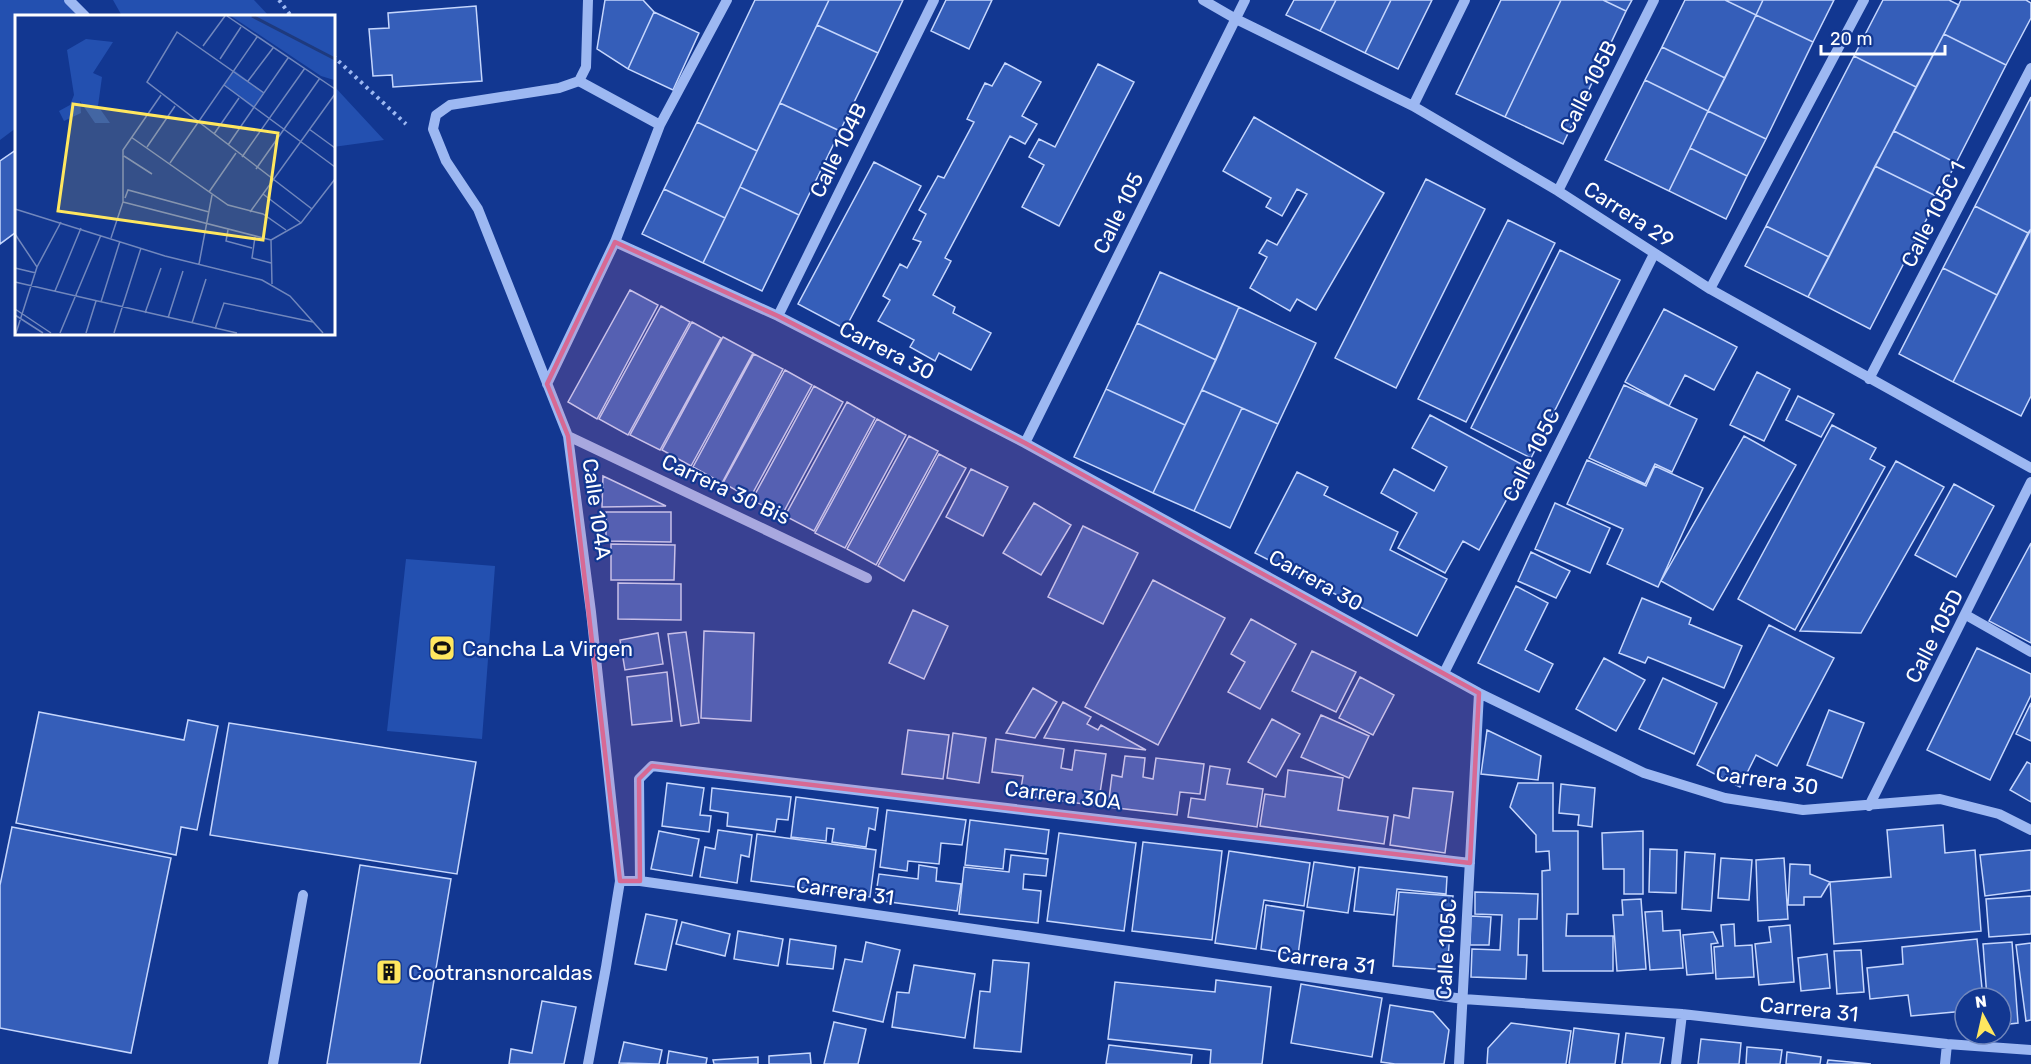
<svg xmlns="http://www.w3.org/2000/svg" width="2031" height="1064" viewBox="0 0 2031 1064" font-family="Rubik,sans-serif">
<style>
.green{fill:#2350b0}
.building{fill:#355eb9;stroke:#c5d6fd;stroke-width:1.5}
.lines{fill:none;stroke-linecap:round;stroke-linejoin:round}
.path{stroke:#9db8f2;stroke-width:4;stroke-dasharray:3 4.5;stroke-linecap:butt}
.minor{stroke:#9db8f2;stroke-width:10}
.marked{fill:#d76994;fill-opacity:0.2;stroke:#d76994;stroke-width:4.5;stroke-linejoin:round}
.labels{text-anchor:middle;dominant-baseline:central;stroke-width:4.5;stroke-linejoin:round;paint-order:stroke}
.street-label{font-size:21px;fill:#fff;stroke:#123791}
.poi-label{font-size:21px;fill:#fff;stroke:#123791;text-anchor:start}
.inset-river{fill:none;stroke:#1e3a7e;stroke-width:3}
.inset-road{fill:none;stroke:#7187bd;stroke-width:1.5}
.view{fill:#ffe75f;fill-opacity:0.15;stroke:#ffe75f;stroke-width:3}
.inset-edge{fill:none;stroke:#fff;stroke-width:3}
</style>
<rect width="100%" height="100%" fill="#123791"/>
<!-- green -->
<path class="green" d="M 0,0 L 73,0 L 77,16 L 16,16 L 16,128 L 0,140 Z
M 113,0 L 254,0 L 269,16 L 122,16 Z
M 333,85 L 384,140 L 333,147 Z
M 406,559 L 495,566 L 482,739 L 387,731 Z"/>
<!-- building -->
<path class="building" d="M 605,0 L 643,0 L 654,12 L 628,69 L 597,49 Z
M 755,0 L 829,0 L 757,151 L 697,122 Z
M 829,0 L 903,0 L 878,53 L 817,25 Z
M 946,0 L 992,0 L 969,49 L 931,31 Z
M 1294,0 L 1336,0 L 1320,31 L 1286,15 Z
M 1336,0 L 1391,0 L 1365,53 L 1320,31 Z
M 1391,0 L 1432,0 L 1398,69 L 1365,53 Z
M 1501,0 L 1561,0 L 1505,117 L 1456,94 Z
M 1561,0 L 1603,0 L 1626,11 L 1563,144 L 1505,117 Z
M 1603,0 L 1632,0 L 1626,11 Z
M 1685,0 L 1725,0 L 1756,15 L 1725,78 L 1662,47 Z
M 1725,0 L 1763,0 L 1756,15 Z
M 1763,0 L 1834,0 L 1813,42 L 1756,15 Z
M 1883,0 L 1949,0 L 1959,5 L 1916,87 L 1854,56 Z
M 1961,0 L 2026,0 L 2031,3 L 2031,18 L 2006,65 L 1944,34 Z
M 476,6 L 482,81 L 393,87 L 392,75 L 373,76 L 369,29 L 389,28 L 388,13 Z
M 654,12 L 699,33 L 673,90 L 628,69 Z
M 1756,15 L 1813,42 L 1766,139 L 1708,111 Z
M 817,25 L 878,53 L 840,131 L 780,103 Z
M 1944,34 L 2006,65 L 1956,163 L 1894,131 Z
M 1662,47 L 1725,78 L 1708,111 L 1645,80 Z
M 1854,56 L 1916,87 L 1829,257 L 1766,226 Z
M 1005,63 L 1041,82 L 1022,116 L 1037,124 L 1025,144 L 1010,136 L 945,258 L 951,261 L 933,295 L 955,307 L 953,313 L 991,333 L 971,370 L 939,353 L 935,361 L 910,347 L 914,340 L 878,321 L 890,300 L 883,296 L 900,264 L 907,268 L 921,242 L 913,239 L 926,214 L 919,210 L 938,176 L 944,178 L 974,122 L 967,119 L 985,83 L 992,86 Z
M 1098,64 L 1134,82 L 1059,226 L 1022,207 L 1044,165 L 1029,157 L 1039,139 L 1055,147 Z
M 1645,80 L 1708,111 L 1669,191 L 1605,160 Z
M 2031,97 L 2031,229 L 2028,233 L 1975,206 Z
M 780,103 L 840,131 L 799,215 L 740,187 Z
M 1708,111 L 1766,139 L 1747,176 L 1690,148 Z
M 1254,117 L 1384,193 L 1316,310 L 1297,299 L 1290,311 L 1250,288 L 1267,257 L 1259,253 L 1267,240 L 1277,245 L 1307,194 L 1297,189 L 1282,216 L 1266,207 L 1271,198 L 1223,171 Z
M 697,122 L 757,151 L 725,218 L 664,189 Z
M 1894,131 L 1956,163 L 1938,197 L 1875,166 Z
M 1690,148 L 1747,176 L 1726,219 L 1669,191 Z
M 16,150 L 16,232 L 0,244 L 0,161 Z
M 874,162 L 921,186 L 845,329 L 798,304 Z
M 1875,166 L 1938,197 L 1870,329 L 1808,297 Z
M 1426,179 L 1485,209 L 1396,388 L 1335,358 Z
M 740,187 L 799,215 L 762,291 L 703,263 Z
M 664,189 L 725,218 L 703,263 L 642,234 Z
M 1975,206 L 2028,233 L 1997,295 L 1943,268 Z
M 1508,220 L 1555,243 L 1466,422 L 1418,399 Z
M 1766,226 L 1829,257 L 1808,297 L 1745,266 Z
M 2031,229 L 2031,396 L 2021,416 L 1953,382 Z
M 1560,250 L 1620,280 L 1531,458 L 1471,428 Z
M 1943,268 L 1997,295 L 1953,382 L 1899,354 Z
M 1160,272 L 1239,307 L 1216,360 L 1137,323 Z
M 630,290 L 658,305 L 597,419 L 568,402 Z
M 661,306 L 690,322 L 628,435 L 599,419 Z
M 1239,307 L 1316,343 L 1278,424 L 1202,390 Z
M 1664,309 L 1737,347 L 1714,390 L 1685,375 L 1669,406 L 1625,382 Z
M 692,322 L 721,338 L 660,450 L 630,435 Z
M 1137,323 L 1216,360 L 1185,425 L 1106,389 Z
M 723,337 L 753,353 L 691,466 L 662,450 Z
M 754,354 L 783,369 L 722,483 L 693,467 Z
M 785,370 L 812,385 L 750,498 L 723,483 Z
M 1757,372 L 1790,389 L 1764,441 L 1730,425 Z
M 1624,385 L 1697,419 L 1672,472 L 1655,464 L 1645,484 L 1589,458 Z
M 814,386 L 843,402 L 782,515 L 752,500 Z
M 1106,389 L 1185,425 L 1153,493 L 1074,457 Z
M 1202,390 L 1242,408 L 1194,511 L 1153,493 Z
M 1798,396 L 1834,414 L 1821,437 L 1786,420 Z
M 847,402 L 875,418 L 814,531 L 785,516 Z
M 1242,408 L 1278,424 L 1230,528 L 1194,511 Z
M 1430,415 L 1525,466 L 1479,550 L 1463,541 L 1445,573 L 1398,548 L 1417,513 L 1381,493 L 1394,469 L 1434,491 L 1447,467 L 1412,448 Z
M 877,419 L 906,435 L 845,548 L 815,533 Z
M 1832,425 L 1876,448 L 1870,459 L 1885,467 L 1795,630 L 1738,599 Z
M 909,436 L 938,451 L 876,565 L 847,549 Z
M 1744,436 L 1796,465 L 1713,610 L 1661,581 Z
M 939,454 L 966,468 L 904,581 L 878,566 Z
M 1587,460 L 1646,486 L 1655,466 L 1703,488 L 1658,587 L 1607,564 L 1623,529 L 1567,504 Z
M 1896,461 L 1944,487 L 1861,633 L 1800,631 Z
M 971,469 L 1008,487 L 983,536 L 946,517 Z
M 1297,472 L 1328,487 L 1324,495 L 1398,532 L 1390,550 L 1447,579 L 1417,636 L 1255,553 Z
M 603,476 L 666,506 L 602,507 Z
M 1954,484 L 1994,506 L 1956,577 L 1915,555 Z
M 1034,503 L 1071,525 L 1041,575 L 1003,553 Z
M 1555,503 L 1610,528 L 1590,573 L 1535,549 Z
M 606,512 L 671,512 L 671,542 L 606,541 Z
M 1083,526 L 1138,553 L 1103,624 L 1048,597 Z
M 2031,543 L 2031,643 L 1989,621 Z
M 611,544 L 675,545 L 674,580 L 611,580 Z
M 1531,552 L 1570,571 L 1556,598 L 1518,581 Z
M 1153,580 L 1225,618 L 1158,745 L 1085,707 Z
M 618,583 L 681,584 L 681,620 L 618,619 Z
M 1516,586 L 1548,603 L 1525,650 L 1553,664 L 1539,692 L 1478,663 Z
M 1642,598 L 1691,618 L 1689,624 L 1742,646 L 1724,688 L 1648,657 L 1645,663 L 1619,653 Z
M 913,610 L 948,626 L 924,679 L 889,663 Z
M 1251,619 L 1296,644 L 1260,709 L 1228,692 L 1245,662 L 1231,654 Z
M 1769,625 L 1834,658 L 1777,766 L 1756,755 L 1740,787 L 1697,765 Z
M 704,631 L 754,633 L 751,721 L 701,718 Z
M 686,632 L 699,723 L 681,726 L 668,634 Z
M 658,633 L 663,664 L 625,670 L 620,640 Z
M 1977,648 L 2031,674 L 2031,695 L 1990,780 L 1927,750 Z
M 1312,651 L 1356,672 L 1336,712 L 1292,691 Z
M 1604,658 L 1645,680 L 1616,731 L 1576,709 Z
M 667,672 L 672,721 L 632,725 L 627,677 Z
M 1360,677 L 1394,695 L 1373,735 L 1339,718 Z
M 1663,678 L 1717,703 L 1694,754 L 1639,729 Z
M 1033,688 L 1057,702 L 1035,738 L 1006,733 Z
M 1063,702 L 1091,717 L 1087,724 L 1098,730 L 1101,725 L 1146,750 L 1044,738 Z
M 2031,703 L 2031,741 L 2016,734 Z
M 1829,710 L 1864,723 L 1842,778 L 1807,765 Z
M 39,712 L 184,740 L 188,720 L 218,726 L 197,830 L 181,827 L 176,855 L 16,823 Z
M 1321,715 L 1369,736 L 1349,778 L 1301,757 Z
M 1272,719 L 1300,734 L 1276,777 L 1248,762 Z
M 229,723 L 476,762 L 457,874 L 210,835 Z
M 908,730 L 949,735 L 943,779 L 902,774 Z
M 1487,730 L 1541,756 L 1538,780 L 1481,774 Z
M 953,733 L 986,738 L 979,783 L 947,778 Z
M 996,739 L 1064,749 L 1061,768 L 1072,770 L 1075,750 L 1106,754 L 1098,806 L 1020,795 L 1023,776 L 992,772 Z
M 1125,756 L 1145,758 L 1143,777 L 1153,779 L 1156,758 L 1204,764 L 1200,794 L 1180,792 L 1177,815 L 1108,807 L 1112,775 L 1122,777 Z
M 2027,762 L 2031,764 L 2031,802 L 2010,790 Z
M 1210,766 L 1230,769 L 1227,784 L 1263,789 L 1257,827 L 1188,817 L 1191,798 L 1205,800 Z
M 1288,770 L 1343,778 L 1338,810 L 1388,817 L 1384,844 L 1260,826 L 1265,794 L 1285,797 Z
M 667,783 L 704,788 L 700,815 L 711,816 L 709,832 L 662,826 Z
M 1518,783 L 1553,783 L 1553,831 L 1578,831 L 1578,914 L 1567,914 L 1566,936 L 1613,936 L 1613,971 L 1543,971 L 1542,871 L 1550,870 L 1549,851 L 1536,852 L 1536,835 L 1510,807 Z
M 1561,784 L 1595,788 L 1592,827 L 1578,825 L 1579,815 L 1559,813 Z
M 712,788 L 791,797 L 788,820 L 777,819 L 775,832 L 727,826 L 728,813 L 710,810 Z
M 1413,788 L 1453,792 L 1445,853 L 1390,845 L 1394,815 L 1409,818 Z
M 796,797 L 878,808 L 875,830 L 869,828 L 866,847 L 832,842 L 834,829 L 827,828 L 826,841 L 791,837 Z
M 887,810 L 966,820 L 962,845 L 941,843 L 939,864 L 908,861 L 907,871 L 880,867 Z
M 970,820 L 1049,830 L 1046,854 L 1005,849 L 1003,869 L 965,865 Z
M 1943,825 L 1945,853 L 1975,850 L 1981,931 L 1834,944 L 1830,882 L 1891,877 L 1887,830 Z
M 12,827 L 171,858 L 131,1053 L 0,1028 L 0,885 Z
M 718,830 L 752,835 L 749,857 L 741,855 L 737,883 L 700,877 L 705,847 L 715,849 Z
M 659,831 L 699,839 L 692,876 L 651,869 Z
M 1643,831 L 1643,894 L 1624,894 L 1624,869 L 1603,869 L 1602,833 Z
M 1059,833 L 1136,843 L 1124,931 L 1047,921 Z
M 757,834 L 876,850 L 870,897 L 751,881 Z
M 1143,842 L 1222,851 L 1212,940 L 1132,931 Z
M 1650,849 L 1677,850 L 1676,893 L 1649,892 Z
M 2031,850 L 2031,890 L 1985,896 L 1980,855 Z
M 1229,851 L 1310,863 L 1304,906 L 1264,900 L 1256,949 L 1215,943 Z
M 1685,852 L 1715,854 L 1711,911 L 1682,909 Z
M 1011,855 L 1048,859 L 1046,876 L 1024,874 L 1023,889 L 1041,891 L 1038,923 L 959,914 L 964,867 L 1009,872 Z
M 1721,858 L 1752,860 L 1749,900 L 1718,898 Z
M 1784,858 L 1788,919 L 1758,921 L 1756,860 Z
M 1314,862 L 1355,868 L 1348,913 L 1307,907 Z
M 1790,864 L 1810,865 L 1810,874 L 1830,882 L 1821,897 L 1804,897 L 1804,905 L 1788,905 Z
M 360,865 L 451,879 L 420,1064 L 327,1064 Z
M 919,865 L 937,868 L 936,881 L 961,884 L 957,911 L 875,900 L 879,874 L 918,879 Z
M 1359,867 L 1447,877 L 1446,894 L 1397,889 L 1394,915 L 1354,911 Z
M 1399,892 L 1453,896 L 1447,970 L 1393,966 Z
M 1475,892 L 1538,894 L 1537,919 L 1519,919 L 1518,955 L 1527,955 L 1526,979 L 1471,977 L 1472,949 L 1500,950 L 1502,915 L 1475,914 Z
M 2031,896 L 2031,934 L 1989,937 L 1986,899 Z
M 1641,899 L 1646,969 L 1617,971 L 1613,915 L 1623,915 L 1622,900 Z
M 1266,905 L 1304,911 L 1298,955 L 1261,949 Z
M 1662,911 L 1663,931 L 1680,930 L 1683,968 L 1650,970 L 1645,912 Z
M 646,914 L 677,920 L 666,970 L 635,964 Z
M 1471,916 L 1491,917 L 1489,945 L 1470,945 Z
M 682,922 L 730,934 L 725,956 L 676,944 Z
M 1734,924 L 1735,946 L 1752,945 L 1754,977 L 1716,979 L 1714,947 L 1723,946 L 1721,925 Z
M 1790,925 L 1794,982 L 1759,985 L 1755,944 L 1771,942 L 1769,927 Z
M 738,931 L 783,939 L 778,966 L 734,959 Z
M 1713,932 L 1718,943 L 1711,944 L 1713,973 L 1687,975 L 1683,935 Z
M 790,939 L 836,946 L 833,969 L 787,964 Z
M 1977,939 L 1983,998 L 1965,998 L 1965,1011 L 1911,1016 L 1908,995 L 1870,999 L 1867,968 L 1903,964 L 1902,947 Z
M 866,942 L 900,950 L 883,1022 L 833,1011 L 845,959 L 862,962 Z
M 2012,942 L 2018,1023 L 2001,1025 L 2001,998 L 1987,998 L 1983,944 Z
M 2031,943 L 2031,1020 L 2026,1021 L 2016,945 Z
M 1861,950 L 1864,992 L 1837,994 L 1834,951 Z
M 1827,954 L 1830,988 L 1801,991 L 1798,958 Z
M 993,960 L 1029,963 L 1021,1052 L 974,1048 L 980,991 L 990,992 Z
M 914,965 L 975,974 L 965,1038 L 892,1027 L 897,992 L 909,993 Z
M 1216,980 L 1271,987 L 1262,1064 L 1210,1064 L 1211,1050 L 1108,1039 L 1115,982 L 1215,992 Z
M 1301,984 L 1382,998 L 1372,1057 L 1291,1043 Z
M 542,1001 L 576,1007 L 564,1064 L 509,1064 L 511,1049 L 532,1053 Z
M 1390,1005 L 1433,1012 L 1449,1030 L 1444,1064 L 1395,1064 L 1381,1062 Z
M 834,1022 L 866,1029 L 858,1064 L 824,1064 Z
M 1511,1023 L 1571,1031 L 1566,1064 L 1487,1064 L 1488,1048 Z
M 1574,1028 L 1619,1034 L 1615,1064 L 1569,1064 Z
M 1626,1033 L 1664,1038 L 1660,1064 L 1622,1064 Z
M 1701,1039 L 1741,1043 L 1739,1064 L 1698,1064 Z
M 624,1042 L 662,1050 L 659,1064 L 619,1063 Z
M 1109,1045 L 1192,1055 L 1191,1064 L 1106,1064 Z
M 1747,1047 L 1782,1050 L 1780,1064 L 1746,1064 Z
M 669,1051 L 707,1058 L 706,1064 L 667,1064 Z
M 1787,1052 L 1821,1057 L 1820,1064 L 1786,1064 Z
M 810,1053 L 811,1064 L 769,1064 L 769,1056 Z
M 758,1057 L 758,1064 L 714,1064 L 713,1060 Z
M 1828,1060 L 1871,1064 L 1827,1064 Z"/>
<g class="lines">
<!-- path -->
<path class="path" d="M 279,0 L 291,16
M 333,56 L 406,124"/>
<!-- minor -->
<path class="minor" d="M 69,0 L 85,16
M 588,0 L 586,67 L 579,81 L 559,88 L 450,105 L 436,115 L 433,129 L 446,161 L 478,209 L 568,436 L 591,612 L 620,881 L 606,967 L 588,1064
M 1203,0 L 1236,19 L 1413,106 L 1558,191 L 1710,289 L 2031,468
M 579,81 L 660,125
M 1413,106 L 1465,0
M 1558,191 L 1654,0
M 615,242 L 778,316 L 1025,443 L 1479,693 L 1644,773 L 1725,798 L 1803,810 L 1940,799 L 1999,814 L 2031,830
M 1710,289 L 1864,0
M 778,316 L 934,0
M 1869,379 L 2031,68
M 547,384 L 615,242 L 660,125 L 727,0
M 568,436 L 867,578
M 1025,443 L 1245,0
M 1966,615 L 2031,652
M 1444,673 L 1654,254
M 1869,806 L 2031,482
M 620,881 L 640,881 L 1463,999 L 1682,1014 L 1947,1044 L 2031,1050
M 640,881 L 639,779 L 652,766 L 1470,863
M 273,1064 L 303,895
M 1459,1064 L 1479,693
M 1676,1064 L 1682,1014
M 1945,1064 L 1947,1044"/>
</g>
<!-- marked area -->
<path class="marked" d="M 615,242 L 778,316 L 1025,443 L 1479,693 L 1470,863 L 652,766 L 639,779 L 640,881 L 620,881 L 568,436 L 547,384 Z"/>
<!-- icons -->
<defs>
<symbol id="stadium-square" viewBox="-11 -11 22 22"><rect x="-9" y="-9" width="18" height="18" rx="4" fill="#ffe75f" stroke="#123791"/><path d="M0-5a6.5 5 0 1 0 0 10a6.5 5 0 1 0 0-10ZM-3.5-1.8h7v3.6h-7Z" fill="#111"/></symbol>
<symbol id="building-square" viewBox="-11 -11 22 22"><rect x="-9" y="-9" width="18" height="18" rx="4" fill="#ffe75f" stroke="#123791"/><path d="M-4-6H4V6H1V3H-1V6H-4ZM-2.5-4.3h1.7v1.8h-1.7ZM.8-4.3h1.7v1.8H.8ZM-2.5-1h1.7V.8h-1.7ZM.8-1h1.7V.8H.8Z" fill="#111"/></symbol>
</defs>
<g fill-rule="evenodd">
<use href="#stadium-square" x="427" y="633" width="30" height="30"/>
<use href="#building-square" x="374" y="957" width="30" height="30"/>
</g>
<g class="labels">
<!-- street labels -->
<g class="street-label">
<text transform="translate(1588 87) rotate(-63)">Calle 105B</text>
<text transform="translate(838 150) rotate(-64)">Calle 104B</text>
<text transform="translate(1118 213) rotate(-64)">Calle 105</text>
<text transform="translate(1629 214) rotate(33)">Carrera 29</text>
<text transform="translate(1933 214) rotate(-63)">Calle 105C 1</text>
<text transform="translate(887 350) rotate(27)">Carrera 30</text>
<text transform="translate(1531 455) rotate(-63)">Calle 105C</text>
<text transform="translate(726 489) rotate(25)">Carrera 30 Bis</text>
<text transform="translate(597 509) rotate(82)">Calle 104A</text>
<text transform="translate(1316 580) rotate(29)">Carrera 30</text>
<text transform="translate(1934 636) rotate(-63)">Calle 105D</text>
<text transform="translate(1767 780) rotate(8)">Carrera 30</text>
<text transform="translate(1063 795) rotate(7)">Carrera 30A</text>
<text transform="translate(845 891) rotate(8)">Carrera 31</text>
<text transform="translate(1446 949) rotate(-87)">Calle 105C</text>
<text transform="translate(1326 960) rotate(8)">Carrera 31</text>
<text transform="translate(1809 1009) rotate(6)">Carrera 31</text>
</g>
<!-- poi labels -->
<g class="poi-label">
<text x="462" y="648">Cancha La Virgen</text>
<text x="408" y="972">Cootransnorcaldas</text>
</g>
</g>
<!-- overview -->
<g transform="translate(15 15)">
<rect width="320" height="320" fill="#123791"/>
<path d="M 216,1 L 319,1 L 319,65 L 306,61 ZM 71,24 L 98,27 L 78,58 L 87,62 L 83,91 L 95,108 L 80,108 L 65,86 L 66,98 L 49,106 L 44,96 L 55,90 L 59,80 L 52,35 ZM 219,55 L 249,78 L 238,93 L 209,70 Z" fill="#2350b0"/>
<path class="inset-river" d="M 237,1 L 320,44"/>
<path class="inset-road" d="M 212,1 L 320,74M 188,31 L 210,1M 205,44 L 226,12M 233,66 L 258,33M 209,70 L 320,152M 249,78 L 162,17 L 132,67 L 297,194M 294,114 L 320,133M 199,119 L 224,83M 116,122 L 213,190 L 248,199 L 271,215M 213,130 L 273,43M 132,132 L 160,91M 109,141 L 137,159M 227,142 L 290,53M 155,148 L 242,22M 241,154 L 305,63M 194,177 L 221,138M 248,179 L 286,208M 110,183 L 113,175 L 194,197M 108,187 L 256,225M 0,194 L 150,241 L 247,265 L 275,281 L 308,318M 235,197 L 320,79M 213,215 L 211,226 L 237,233M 0,219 L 22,252 L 1,318M 240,222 L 237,243 L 256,248M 96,223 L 108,187 L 108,135 L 146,80M 184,249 L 197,180M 22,252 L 46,207M 0,253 L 21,258M 0,267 L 222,318M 257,269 L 256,225 L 286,208 L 320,164M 40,276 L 66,213M 86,287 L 105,226M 0,294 L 36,318M 130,298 L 146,253M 0,300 L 28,318M 153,303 L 168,256M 177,308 L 191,264M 200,314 L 209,288 L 298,307M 45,318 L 86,220M 71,318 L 81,286M 99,318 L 126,233"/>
<path class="view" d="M 58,89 L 263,118 L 248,225 L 43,196 Z"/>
<rect width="320" height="320" class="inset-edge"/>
</g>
<!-- north arrow -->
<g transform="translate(1983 1016) rotate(352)"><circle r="28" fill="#123791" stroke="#7187bd" stroke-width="1.5"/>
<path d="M0-4.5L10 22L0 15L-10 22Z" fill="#ffe75f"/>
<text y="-9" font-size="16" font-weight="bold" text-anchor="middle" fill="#ffffff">N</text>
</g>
<!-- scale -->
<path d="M1821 45v9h124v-9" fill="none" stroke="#ffffff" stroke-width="3"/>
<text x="1830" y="45" font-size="18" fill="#ffffff" stroke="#123791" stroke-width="4.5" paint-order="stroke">20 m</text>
</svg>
